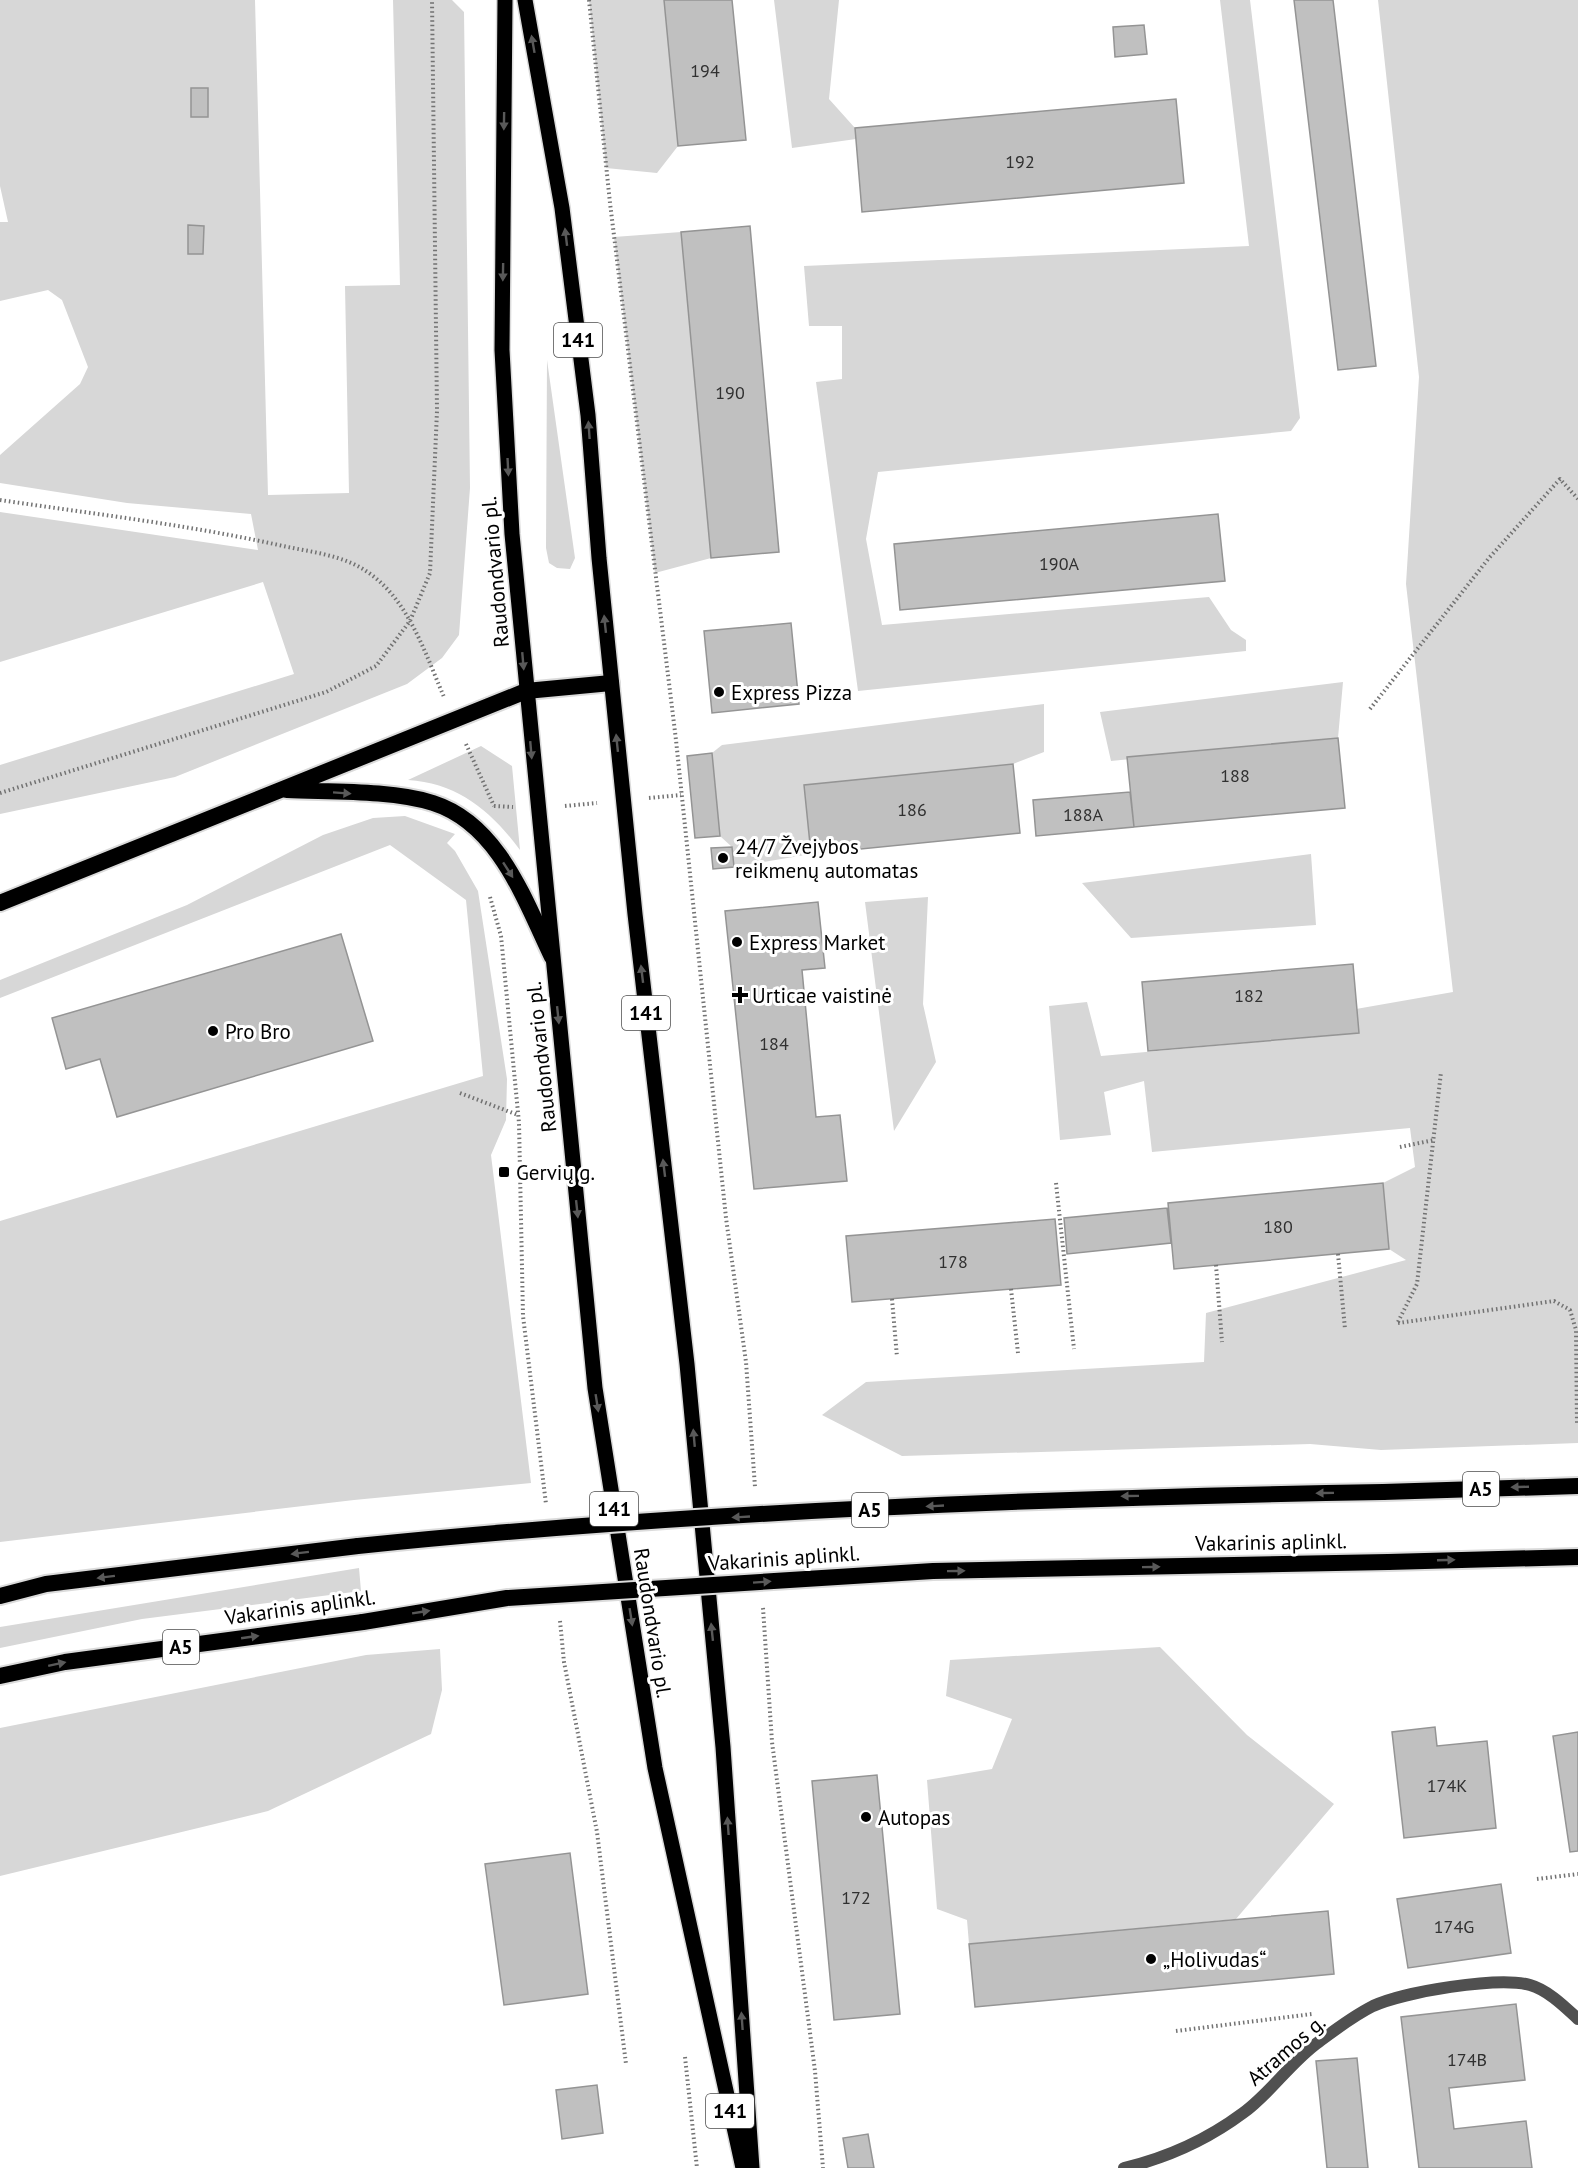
<svg xmlns="http://www.w3.org/2000/svg" width="1578" height="2168" viewBox="0 0 1578 2168" font-family="'PT Sans',sans-serif">
<style>
.green{fill:#d7d7d7}
.building{fill:#c0c0c0;stroke:#949494;stroke-width:1.5}
.lines{fill:none;stroke-linecap:round;stroke-linejoin:round}
.primary-casing{stroke:#dbdbdb;stroke-width:18}
.trunk-casing{stroke:#dbdbdb;stroke-width:20}
.path{stroke:#727272;stroke-width:4;stroke-dasharray:1.5 3;stroke-linecap:butt}
.minor{stroke:#505050;stroke-width:12}
.primary{stroke:#000;stroke-width:15}
.trunk{stroke:#000;stroke-width:16}
.trunk-bridge-casing{stroke:#dbdbdb;stroke-width:20;stroke-linecap:butt}
.trunk-bridge{stroke:#000;stroke-width:16}
.oneway{fill:#595959}
.poi-dot{fill:#000;stroke:#fff;stroke-width:2}
.labels{text-anchor:middle;dominant-baseline:central;stroke-width:6;stroke-linejoin:round;paint-order:stroke}
.number-label{font-size:18px;fill:#303030}
.shield{fill:#fff;stroke:#4c4c4c;stroke-width:1.5}
.shield-label{font-size:20px;font-weight:bold;fill:#000}
.street-label{font-size:21px;fill:#000;stroke:#fff}
.poi-label{font-size:21px;fill:#000;stroke:#fff;text-anchor:start}
</style>
<rect width="100%" height="100%" fill="#fff"/>
<!-- green -->
<path class="green" d="M 0,0 L 255,0 L 268,495 L 349,493 L 345,286 L 400,285 L 393,0 L 452,0 L 464,12 L 470,488 L 459,635 L 442,658 L 407,684 L 175,777 L 0,814 L 0,765 L 294,674 L 263,582 L 0,662 L 0,512 L 258,550 L 251,514 L 127,503 L 0,483 L 0,455 L 80,384 L 88,367 L 62,300 L 48,290 L 0,301 L 0,222 L 8,222 L 0,186 Z
M 589,0 L 664,0 L 678,146 L 657,173 L 606,168 Z
M 774,0 L 839,0 L 829,99 L 855,128 L 856,139 L 792,148 Z
M 1220,0 L 1250,0 L 1300,418 L 1291,431 L 878,472 L 866,539 L 882,625 L 1209,597 L 1231,630 L 1246,640 L 1246,651 L 858,691 L 816,382 L 842,379 L 842,326 L 809,326 L 804,266 L 1249,246 Z
M 1378,0 L 1578,0 L 1578,1443 L 1381,1450 L 1310,1444 L 902,1456 L 822,1415 L 866,1382 L 1204,1362 L 1206,1313 L 1406,1260 L 1389,1249 L 1383,1183 L 1415,1167 L 1410,1128 L 1152,1152 L 1144,1081 L 1104,1092 L 1111,1135 L 1060,1140 L 1049,1006 L 1087,1002 L 1101,1056 L 1358,1033 L 1356,1009 L 1453,992 L 1406,584 L 1419,377 Z
M 681,232 L 711,558 L 655,573 L 614,237 Z
M 547,360 L 575,558 L 570,569 L 557,568 L 549,563 L 546,548 Z
M 1343,682 L 1338,738 L 1111,761 L 1100,712 Z
M 1044,704 L 1044,752 L 1013,764 L 804,785 L 811,854 L 734,867 L 732,847 L 720,836 L 712,753 L 722,745 Z
M 481,746 L 512,766 L 520,850 C 491,811 458,783 408,780 Z
M 405,816 L 455,834 L 447,843 L 455,851 L 478,891 L 507,1079 L 506,1120 L 491,1155 L 531,1483 L 354,1500 L 0,1542 L 0,1221 L 483,1076 L 466,900 L 390,845 L 0,998 L 0,980 L 187,905 L 323,835 L 373,818 Z
M 1311,854 L 1316,925 L 1131,938 L 1082,883 Z
M 928,897 L 923,1004 L 936,1062 L 894,1131 L 865,902 Z
M 359,1568 L 361,1591 L 142,1619 L 0,1648 L 0,1627 Z
M 1160,1647 L 1247,1735 L 1334,1804 L 1236,1919 L 969,1944 L 967,1920 L 937,1909 L 927,1780 L 992,1769 L 1012,1719 L 946,1696 L 950,1660 Z
M 440,1649 L 442,1690 L 431,1734 L 268,1811 L 0,1876 L 0,1728 L 366,1655 Z"/>
<!-- building -->
<path class="building" d="M 664,0 L 732,0 L 746,140 L 678,146 Z
M 1294,0 L 1333,0 L 1376,366 L 1338,370 Z
M 1144,25 L 1147,54 L 1115,57 L 1113,27 Z
M 191,88 L 208,88 L 208,117 L 191,117 Z
M 1176,99 L 1184,183 L 862,212 L 855,128 Z
M 188,225 L 204,226 L 203,254 L 188,254 Z
M 750,226 L 779,552 L 711,558 L 681,232 Z
M 1218,514 L 1225,581 L 900,610 L 894,544 Z
M 791,623 L 799,704 L 712,713 L 704,631 Z
M 1338,738 L 1345,808 L 1134,827 L 1127,757 Z
M 712,753 L 720,836 L 695,838 L 687,756 Z
M 1013,764 L 1020,833 L 811,854 L 804,785 Z
M 1130,792 L 1134,827 L 1036,836 L 1033,800 Z
M 732,847 L 734,867 L 713,869 L 711,848 Z
M 818,902 L 825,968 L 802,970 L 816,1117 L 840,1115 L 847,1181 L 754,1189 L 725,911 Z
M 341,934 L 373,1041 L 117,1117 L 100,1059 L 66,1069 L 52,1018 Z
M 1353,964 L 1359,1033 L 1148,1051 L 1142,982 Z
M 1383,1183 L 1389,1249 L 1174,1269 L 1168,1203 Z
M 1167,1208 L 1171,1243 L 1067,1254 L 1064,1218 Z
M 1055,1219 L 1061,1285 L 852,1302 L 846,1236 Z
M 1435,1727 L 1437,1746 L 1487,1741 L 1496,1828 L 1404,1838 L 1392,1732 Z
M 1578,1732 L 1578,1851 L 1570,1852 L 1553,1736 Z
M 877,1775 L 900,2014 L 834,2020 L 812,1781 Z
M 570,1853 L 588,1994 L 504,2005 L 485,1864 Z
M 1501,1884 L 1511,1953 L 1408,1968 L 1397,1899 Z
M 1328,1911 L 1334,1974 L 975,2007 L 969,1944 Z
M 1516,2004 L 1525,2080 L 1449,2088 L 1454,2129 L 1526,2121 L 1532,2168 L 1419,2168 L 1401,2017 Z
M 1357,2058 L 1368,2168 L 1327,2168 L 1316,2061 Z
M 597,2085 L 603,2133 L 562,2139 L 556,2090 Z
M 868,2134 L 874,2168 L 848,2168 L 843,2138 Z"/>
<g class="lines">
<defs>
<path id="primary" d="M 505,0 L 502,350 L 512,534 L 595,1388 L 655,1768 L 743,2168
M 525,0 L 562,208 L 588,415 L 599,558 L 635,914 L 687,1364 L 723,1747 L 752,2168"/>
<path id="trunk" d="M 287,790 C 330,792 393,790 433,803 C 499,824 525,901 552,957
M 0,903 L 526,691 L 611,683
M 1383,1492 L 1578,1486
M 1388,1562 L 1578,1557
M 0,1596 L 46,1584 L 358,1546
M 0,1676 L 65,1662 L 363,1622"/>
</defs>
<!-- primary casing -->
<use href="#primary" class="primary-casing"/>
<!-- trunk casing -->
<use href="#trunk" class="trunk-casing"/>
<!-- path -->
<path class="path" d="M 589,0 L 610,203 L 676,740 L 726,1218 L 746,1362 L 755,1487
M 0,500 C 94,514 190,525 283,546 C 311,552 342,555 366,571 C 408,598 425,653 444,697
M 1370,709 L 1489,558 L 1560,479 L 1578,499
M 466,744 L 494,806
M 0,793 L 326,692 L 376,666 L 410,621 L 430,573 L 437,411 L 432,0
M 649,798 L 681,795
M 494,806 L 513,807
M 565,806 L 597,803
M 490,897 L 501,936 L 519,1123 L 523,1316 L 546,1504
M 460,1093 L 518,1115
M 1400,1147 L 1434,1140
M 1056,1183 L 1074,1349
M 1338,1254 L 1345,1329
M 1216,1265 L 1222,1342
M 1011,1289 L 1018,1353
M 892,1299 L 897,1357
M 1398,1322 L 1417,1284 L 1441,1072
M 1398,1323 L 1554,1301 L 1570,1310 L 1576,1330 L 1577,1424
M 763,1608 L 772,1742 L 815,2071 L 823,2168
M 560,1621 L 564,1662 L 597,1832 L 626,2064
M 1537,1879 L 1578,1874
M 1176,2031 L 1312,2014
M 685,2057 L 697,2168"/>
<!-- minor -->
<path class="minor" d="M 1124,2168 C 1166,2158 1208,2139 1243,2113 C 1271,2093 1291,2061 1320,2041 C 1336,2029 1355,2015 1373,2006 C 1403,1992 1498,1976 1530,1985 C 1548,1990 1565,2007 1578,2019"/>
<!-- primary -->
<use href="#primary" class="primary"/>
<!-- trunk -->
<use href="#trunk" class="trunk"/>
<defs>
<path id="trunk-bridge" d="M 358,1546 C 698,1511 1041,1498 1383,1492
M 363,1622 L 507,1598 L 933,1571 L 1388,1562"/>
</defs>
<!-- trunk-bridge casing -->
<use href="#trunk-bridge" class="trunk-bridge-casing"/>
<!-- trunk-bridge -->
<use href="#trunk-bridge" class="trunk-bridge"/>
</g>
<!-- one-way arrows -->
<defs><path id="oneway-solid" d="M-6-.8H1V-3.2L6.5 0L1 3.2V.8H-6Z" transform="scale(1.5)"/></defs>
<g class="oneway">
<use href="#oneway-solid" transform="translate(533 44) rotate(-100)"/>
<use href="#oneway-solid" transform="translate(504 121) rotate(91)"/>
<use href="#oneway-solid" transform="translate(566 237) rotate(-97)"/>
<use href="#oneway-solid" transform="translate(503 272) rotate(91)"/>
<use href="#oneway-solid" transform="translate(589 430) rotate(-94)"/>
<use href="#oneway-solid" transform="translate(508 467) rotate(87)"/>
<use href="#oneway-solid" transform="translate(605 624) rotate(-96)"/>
<use href="#oneway-solid" transform="translate(523 661) rotate(85)"/>
<use href="#oneway-solid" transform="translate(617 743) rotate(-96)"/>
<use href="#oneway-solid" transform="translate(531 750) rotate(85)"/>
<use href="#oneway-solid" transform="translate(342 793) rotate(4)"/>
<use href="#oneway-solid" transform="translate(508 870) rotate(57)"/>
<use href="#oneway-solid" transform="translate(642 974) rotate(-97)"/>
<use href="#oneway-solid" transform="translate(558 1015) rotate(84)"/>
<use href="#oneway-solid" transform="translate(664 1168) rotate(-97)"/>
<use href="#oneway-solid" transform="translate(577 1209) rotate(84)"/>
<use href="#oneway-solid" transform="translate(597 1403) rotate(81)"/>
<use href="#oneway-solid" transform="translate(694 1438) rotate(-95)"/>
<use href="#oneway-solid" transform="translate(1520 1487) rotate(178)"/>
<use href="#oneway-solid" transform="translate(1325 1493) rotate(179)"/>
<use href="#oneway-solid" transform="translate(1130 1496) rotate(179)"/>
<use href="#oneway-solid" transform="translate(935 1506) rotate(177)"/>
<use href="#oneway-solid" transform="translate(741 1517) rotate(177)"/>
<use href="#oneway-solid" transform="translate(300 1553) rotate(173)"/>
<use href="#oneway-solid" transform="translate(1446 1560) rotate(-2)"/>
<use href="#oneway-solid" transform="translate(1151 1567) rotate(-1)"/>
<use href="#oneway-solid" transform="translate(956 1571) rotate(-1)"/>
<use href="#oneway-solid" transform="translate(106 1577) rotate(173)"/>
<use href="#oneway-solid" transform="translate(762 1582) rotate(-4)"/>
<use href="#oneway-solid" transform="translate(421 1612) rotate(-9)"/>
<use href="#oneway-solid" transform="translate(631 1617) rotate(81)"/>
<use href="#oneway-solid" transform="translate(712 1632) rotate(-96)"/>
<use href="#oneway-solid" transform="translate(250 1637) rotate(-8)"/>
<use href="#oneway-solid" transform="translate(57 1664) rotate(-12)"/>
<use href="#oneway-solid" transform="translate(728 1826) rotate(-94)"/>
<use href="#oneway-solid" transform="translate(742 2021) rotate(-94)"/>
</g>
<!-- markers -->
<g class="poi-dot">
<circle cx="719" cy="692" r="6"/>
<circle cx="723" cy="858" r="6"/>
<circle cx="737" cy="942" r="6"/>
<path d="M737 986h6v6h6v6h-6v6h-6v-6h-6v-6h6z"/>
<circle cx="213" cy="1031" r="6"/>
<rect x="498" y="1166" width="12" height="12" rx="3"/>
<circle cx="866" cy="1817" r="6"/>
<circle cx="1151" cy="1959" r="6"/>
</g>
<g class="labels">
<!-- number labels -->
<g class="number-label">
<text x="705" y="70">194</text>
<text x="1020" y="161">192</text>
<text x="730" y="392">190</text>
<text x="1059" y="563">190A</text>
<text x="1235" y="775">188</text>
<text x="912" y="809">186</text>
<text x="1083" y="814">188A</text>
<text x="1249" y="995">182</text>
<text x="774" y="1043">184</text>
<text x="1278" y="1226">180</text>
<text x="953" y="1261">178</text>
<text x="1447" y="1785">174K</text>
<text x="856" y="1897">172</text>
<text x="1454" y="1926">174G</text>
<text x="1467" y="2059">174B</text>
</g>
<!-- shield labels -->
<g class="shield">
<rect x="554" y="323" width="48" height="34" rx="4.5"/>
<rect x="622" y="996" width="48" height="34" rx="4.5"/>
<rect x="1463" y="1472" width="36" height="34" rx="4.5"/>
<rect x="590" y="1492" width="48" height="34" rx="4.5"/>
<rect x="852" y="1493" width="36" height="34" rx="4.5"/>
<rect x="163" y="1630" width="36" height="34" rx="4.5"/>
<rect x="706" y="2094" width="48" height="34" rx="4.5"/>
</g>
<g class="shield-label">
<text x="578" y="340">141</text>
<text x="646" y="1013">141</text>
<text x="1481" y="1489">A5</text>
<text x="614" y="1509">141</text>
<text x="870" y="1510">A5</text>
<text x="181" y="1647">A5</text>
<text x="730" y="2111">141</text>
</g>
<!-- street labels -->
<g class="street-label">
<text transform="translate(495 572) rotate(-95)">Raudondvario pl.</text>
<text transform="translate(541 1057) rotate(-96)">Raudondvario pl.</text>
<text transform="translate(1271 1542) rotate(-1)">Vakarinis aplinkl.</text>
<text transform="translate(784 1558) rotate(-4)">Vakarinis aplinkl.</text>
<text transform="translate(300 1607) rotate(-8)">Vakarinis aplinkl.</text>
<text transform="translate(653 1623) rotate(81)">Raudondvario pl.</text>
<text transform="translate(1286 2050) rotate(-41)">Atramos g.</text>
</g>
<!-- poi labels -->
<g class="poi-label">
<text x="731" y="692">Express Pizza</text>
<text x="735" y="846">24/7 Žvejybos<tspan x="735" dy="24">reikmenų automatas</tspan></text>
<text x="749" y="942">Express Market</text>
<text x="752" y="995">Urticae vaistinė</text>
<text x="225" y="1031">Pro Bro</text>
<text x="516" y="1172">Gervių g.</text>
<text x="878" y="1817">Autopas</text>
<text x="1163" y="1959">„Holivudas“</text>
</g>
</g>
</svg>
